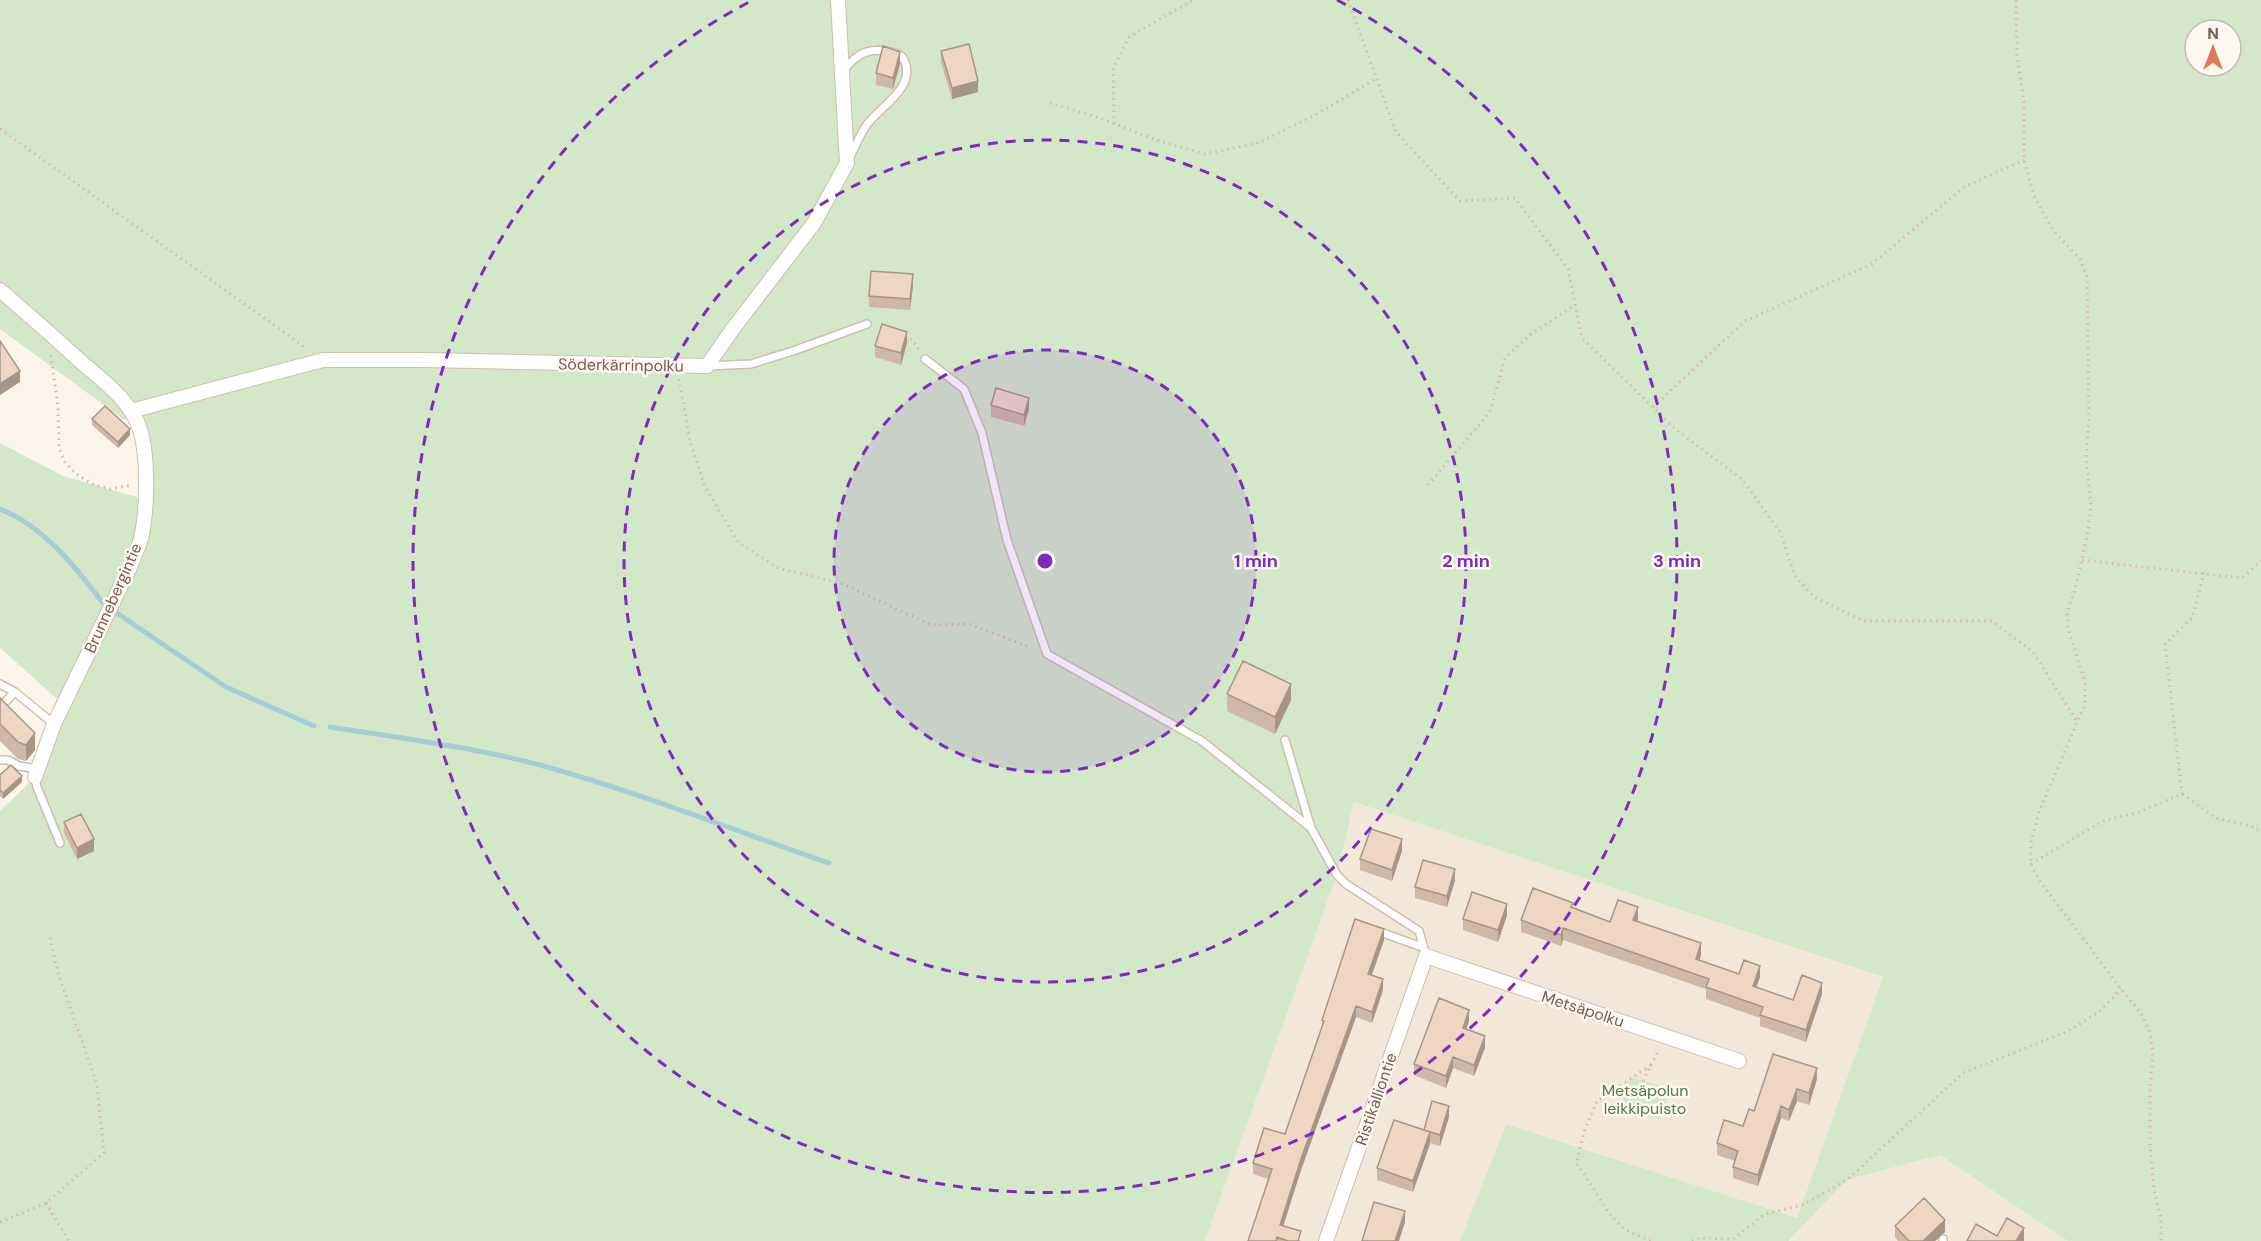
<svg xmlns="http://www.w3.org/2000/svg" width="2261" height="1241" viewBox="0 0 2261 1241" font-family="'DM Sans',sans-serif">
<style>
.residential{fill:#f2e8d9}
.green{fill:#d4e8c9;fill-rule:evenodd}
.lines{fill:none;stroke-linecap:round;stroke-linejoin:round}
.stream{stroke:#a6ccd5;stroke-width:5}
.lane-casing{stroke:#cdbeb0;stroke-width:10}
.street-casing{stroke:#cdbeb0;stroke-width:16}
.path{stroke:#d4baa6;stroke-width:3;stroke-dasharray:1.5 4.5;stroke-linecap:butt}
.lane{stroke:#fff;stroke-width:7}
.street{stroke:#fff;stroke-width:14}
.wall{fill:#ceb8a8}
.shaded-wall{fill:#a79688}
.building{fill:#efd6c3;stroke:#a79688;stroke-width:1.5}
.ring{fill:none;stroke:#7b2cbf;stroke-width:3;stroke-dasharray:10 8}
.labels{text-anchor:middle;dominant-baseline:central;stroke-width:5;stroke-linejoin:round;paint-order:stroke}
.street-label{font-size:16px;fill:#745e4f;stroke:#fef9f0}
.park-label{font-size:16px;fill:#547947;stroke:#fef9f0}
.centre{fill:#7b2cbf;stroke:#fef9f0;stroke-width:3}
.ring-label{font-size:18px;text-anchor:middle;font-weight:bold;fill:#7b2cbf;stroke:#fef9f0;stroke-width:5;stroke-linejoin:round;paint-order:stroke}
</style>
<rect width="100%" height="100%" fill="#fbf5ea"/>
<!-- residential -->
<path class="residential" d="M 1354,802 L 1883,977 L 1797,1218 L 1506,1124 L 1460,1241 L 1205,1241 L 1337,875 Z
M 1940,1155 L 2068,1241 L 1790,1241 L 1847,1180 Z"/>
<!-- green -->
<path class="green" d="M 0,0 L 2261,0 L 2261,1241 L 2068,1241 L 1940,1155 L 1847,1180 L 1789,1241 L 1460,1241 L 1506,1124 L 1797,1218 L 1883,977 L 1354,802 L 1337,875 L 1205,1241 L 0,1241 L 0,811 L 35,777 L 64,705 L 0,648 L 0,443 L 63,476 L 144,499 L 138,423 L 123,419 L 0,329 ZM 2195,30 L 2231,30 L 2231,66 L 2195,66 Z
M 1630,1077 L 1671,1089 L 1662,1120 L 1620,1109 Z"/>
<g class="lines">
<!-- stream -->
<path class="stream" d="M 0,509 C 43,526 75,566 102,602
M 111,609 L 226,687 L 314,726
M 330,727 C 400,738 471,747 540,765 C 638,792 733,830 829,863"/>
<defs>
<path id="lane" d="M 844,70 C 857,53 870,47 891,52 C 897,53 903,56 905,62 C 915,89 879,107 866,126 C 859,136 855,148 849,158
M 925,359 L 964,389 L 982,433 L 1007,540 L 1047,654 L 1202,741 L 1311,828 L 1337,875 L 1346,884 L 1419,931 L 1426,956
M 707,366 L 751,364 L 793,351 L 867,324
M 0,684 L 15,692 L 54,724
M 0,704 L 3,704 L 15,692
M 1285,740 L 1311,828
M 0,760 L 8,760 L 19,766 L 38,769
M 35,777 L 37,787 L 60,843
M 1380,932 L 1422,947
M 1943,1241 L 1943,1239"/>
<path id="street" d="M 0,290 C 27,313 53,336 79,360 C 99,378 127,397 138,424 C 149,451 148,513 140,542 C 137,550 133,559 130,567 L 54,724 L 35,777
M 131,411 L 323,360 L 423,360 L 707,366 L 732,330 L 814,223 L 847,163 L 838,0
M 1326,1241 L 1426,956 L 1739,1061"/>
</defs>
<!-- lane casing -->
<use href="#lane" class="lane-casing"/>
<!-- street casing -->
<use href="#street" class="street-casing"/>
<!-- path -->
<path class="path" d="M 1348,0 L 1396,132 L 1460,201 L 1515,198 L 1568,269 L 1582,338 L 1675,429 L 1742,479 L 1780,532 L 1795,576 L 1814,597 L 1864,621 L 1992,621 L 2033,652 L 2076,720
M 2016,0 L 2017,54 L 2024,102 L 2024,160 L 2034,196 L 2053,230 L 2080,259 L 2087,277 L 2089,420 L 2086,457 L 2091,504 L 2088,532 L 2074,594 L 2067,611 L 2068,628 L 2085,682 L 2085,704 L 2039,812 L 2031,842 L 2031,864 L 2039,880 L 2121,989 L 2141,1013 L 2150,1032 L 2153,1054 L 2150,1087 L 2150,1143 L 2154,1190 L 2161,1219 L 2161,1241
M 1050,103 L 1094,116 L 1159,141 L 1205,154 L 1258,143 L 1319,113 L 1377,78
M 1114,124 L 1113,68 L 1129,37 L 1193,0
M 0,129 L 306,348
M 905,336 L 913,341 L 919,350
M 51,355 L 58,407 L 59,448 L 65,462 L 76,474 L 94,485 L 110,489 L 133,485
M 679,379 L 690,441 L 705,487 L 739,543 L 778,568 L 843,584 L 931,625 L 969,624 L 1032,648
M 1653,407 L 1745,321 L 1872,264 L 1964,187 L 2024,160
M 1428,485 L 1490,412 L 1505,358 L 1531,334 L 1575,305
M 2082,560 L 2242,578 L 2261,561
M 2182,794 L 2165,644 L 2192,618 L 2204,573
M 2031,864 L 2103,821 L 2139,812 L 2182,794 L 2216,818 L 2254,827 L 2261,832
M 1651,1065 L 1597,1101 L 1585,1129 L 1576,1164 C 1592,1181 1607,1218 1625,1229 C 1633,1234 1643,1237 1651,1241
M 1643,1081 L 1658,1051
M 46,1203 L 69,1241
M 0,1222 L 46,1203 L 104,1153 L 97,1084 L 58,973 L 50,937
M 1692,1241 L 1699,1238 L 1733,1239 L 1765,1214 L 1802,1205 L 1847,1180 L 1963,1073 L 2068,1031 L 2099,1012 L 2121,989"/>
<!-- lane -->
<use href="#lane" class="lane"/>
<!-- street -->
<use href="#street" class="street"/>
</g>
<!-- wall -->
<path class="wall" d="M 941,51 L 978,92 L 952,99 L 941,63 Z
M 900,64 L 893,89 L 876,85 L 876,73 Z
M 913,286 L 910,310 L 869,307 L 869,296 Z
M 907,343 L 901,365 L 875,357 L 875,346 Z
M 991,405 L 1029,409 L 1024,426 L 991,417 Z
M 92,419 L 130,435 L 118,448 L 92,425 Z
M 1227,694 L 1291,700 L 1275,734 L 1227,711 Z
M 0,698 L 35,750 L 26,761 L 18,759 L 0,741 Z
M 0,775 L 22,782 L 3,799 L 0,796 Z
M 64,822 L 94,851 L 77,859 L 64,833 Z
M 1402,851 L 1392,881 L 1360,870 L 1360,859 Z
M 1455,880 L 1447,907 L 1415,898 L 1415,887 Z
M 1573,908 L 1610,922 L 1638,919 L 1637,922 L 1701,955 L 1699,960 L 1739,974 L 1760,977 L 1756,987 L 1793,1000 L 1822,994 L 1806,1042 L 1760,1026 L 1760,1018 L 1706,999 L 1706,989 L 1563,940 L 1561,946 L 1521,932 L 1521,920 Z
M 1507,915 L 1498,942 L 1463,930 L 1463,919 Z
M 1384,940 L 1372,975 L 1383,990 L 1372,1023 L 1356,1017 L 1301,1170 L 1283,1226 L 1301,1241 L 1248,1241 L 1268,1179 L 1253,1174 L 1253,1163 L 1285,1134 L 1322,1027 L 1322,1020 Z
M 1469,1021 L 1466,1029 L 1485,1048 L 1474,1076 L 1453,1068 L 1446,1088 L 1414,1075 L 1414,1064 Z
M 1817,1079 L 1809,1105 L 1797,1101 L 1789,1121 L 1781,1118 L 1758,1186 L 1733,1178 L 1733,1167 L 1735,1161 L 1717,1155 L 1717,1143 L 1743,1126 L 1754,1111 Z
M 1449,1117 L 1440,1146 L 1430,1143 L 1413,1192 L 1377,1180 L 1377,1168 L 1424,1130 Z
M 1895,1226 L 1945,1232 L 1935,1241 L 1898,1241 L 1895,1237 Z"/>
<!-- shaded-wall -->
<path class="shaded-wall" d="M 900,52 L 900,64 L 893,89 L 893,78 Z
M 978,81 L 978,92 L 952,99 L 952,88 Z
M 913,274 L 913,286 L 910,310 L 910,299 Z
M 907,332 L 907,343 L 901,365 L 901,353 Z
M 20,371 L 20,382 L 0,395 L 0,384 Z
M 1029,398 L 1029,409 L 1024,426 L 1024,415 Z
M 130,429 L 130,435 L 118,448 L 118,442 Z
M 1291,684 L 1291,700 L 1275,734 L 1275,717 Z
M 35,733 L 35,750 L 26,761 L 26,745 Z
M 22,776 L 22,782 L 3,799 L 3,793 Z
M 94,839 L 94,851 L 77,859 L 77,848 Z
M 1402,839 L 1402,851 L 1392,881 L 1392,870 Z
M 1455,869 L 1455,880 L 1447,907 L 1447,896 Z
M 1507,904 L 1507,915 L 1498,942 L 1498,930 Z
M 1638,907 L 1638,919 L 1633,932 L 1633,920 Z
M 1563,928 L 1563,940 L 1561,946 L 1561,935 Z
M 1384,929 L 1384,940 L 1368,985 L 1368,974 Z
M 1701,943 L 1701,955 L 1696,970 L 1696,959 Z
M 1760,966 L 1760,977 L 1753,997 L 1753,986 Z
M 1383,979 L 1383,990 L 1372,1023 L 1372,1012 Z
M 1822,983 L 1822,994 L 1806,1042 L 1806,1030 Z
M 1356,1006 L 1356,1017 L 1301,1170 L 1280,1236 L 1280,1225 L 1301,1159 Z
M 1469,1010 L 1469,1021 L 1463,1039 L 1463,1028 Z
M 1485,1036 L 1485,1048 L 1474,1076 L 1474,1065 Z
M 1453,1057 L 1453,1068 L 1446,1088 L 1446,1076 Z
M 1817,1068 L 1817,1079 L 1809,1105 L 1809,1093 Z
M 1797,1089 L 1797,1101 L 1789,1121 L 1789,1110 Z
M 1449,1106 L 1449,1117 L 1440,1146 L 1440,1135 Z
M 1781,1106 L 1781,1118 L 1758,1186 L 1758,1175 Z
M 1430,1132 L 1430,1144 L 1413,1192 L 1413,1181 Z
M 1405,1211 L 1405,1222 L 1399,1241 L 1395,1241 Z
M 1945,1220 L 1945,1232 L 1935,1241 L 1923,1241 Z
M 2024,1228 L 2024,1241 L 2016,1241 Z"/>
<!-- building -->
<path class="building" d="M 969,44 L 978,81 L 952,88 L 941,51 Z
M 883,46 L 900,52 L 893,78 L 876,73 Z
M 871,271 L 913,274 L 910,299 L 869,296 Z
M 882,324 L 907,332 L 901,353 L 875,346 Z
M 0,341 L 20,371 L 0,384 Z
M 996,388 L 1029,398 L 1024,415 L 991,405 Z
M 105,406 L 130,429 L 118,442 L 92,419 Z
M 1243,661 L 1291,684 L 1275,717 L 1227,694 Z
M 0,698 L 35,733 L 26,745 L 18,742 L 0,724 Z
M 11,765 L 22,776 L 3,793 L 0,790 L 0,775 Z
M 81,814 L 94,839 L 77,848 L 64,822 Z
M 1371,829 L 1402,839 L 1392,870 L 1360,859 Z
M 1423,860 L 1455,869 L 1447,896 L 1415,887 Z
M 1533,888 L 1573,903 L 1571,907 L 1610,922 L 1618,900 L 1638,907 L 1633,920 L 1701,943 L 1696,959 L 1739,974 L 1744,960 L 1760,966 L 1753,986 L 1793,1000 L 1802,975 L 1822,983 L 1806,1030 L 1760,1015 L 1763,1007 L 1706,987 L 1709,979 L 1563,928 L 1561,935 L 1521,920 Z
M 1472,892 L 1507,904 L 1498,930 L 1463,919 Z
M 1355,919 L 1384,929 L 1368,974 L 1383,979 L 1372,1012 L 1356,1006 L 1301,1159 L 1280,1225 L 1301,1231 L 1298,1241 L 1288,1241 L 1277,1237 L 1276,1241 L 1248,1241 L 1272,1169 L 1253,1163 L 1264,1128 L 1285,1134 L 1324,1021 L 1322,1020 Z
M 1439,998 L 1469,1010 L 1463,1028 L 1485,1036 L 1474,1065 L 1453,1057 L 1446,1076 L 1414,1064 Z
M 1773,1054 L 1817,1068 L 1809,1093 L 1797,1089 L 1789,1110 L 1781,1106 L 1758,1175 L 1733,1167 L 1738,1151 L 1717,1143 L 1724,1120 L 1743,1126 L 1749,1109 L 1754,1111 Z
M 1432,1101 L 1449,1106 L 1440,1135 L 1424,1130 Z
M 1394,1120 L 1430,1132 L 1413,1181 L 1377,1168 Z
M 1924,1198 L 1945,1220 L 1923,1241 L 1909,1241 L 1895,1226 Z
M 1374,1202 L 1405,1211 L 1395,1241 L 1362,1241 Z
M 2007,1218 L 2024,1228 L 2016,1241 L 1967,1241 L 1976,1224 L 1997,1236 Z"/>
<!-- distance rings -->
<circle cx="1045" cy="561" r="211" fill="#7b2cbf" fill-opacity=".12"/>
<g class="ring">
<circle cx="1045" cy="561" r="211"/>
<circle cx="1045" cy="561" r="421"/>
<path d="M1337 0A632 632 0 1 1 753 0"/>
</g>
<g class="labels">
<!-- street labels -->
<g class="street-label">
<text transform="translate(621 365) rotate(1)">Söderkärrinpolku</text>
<text transform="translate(113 598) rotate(-66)">Brunnebergintie</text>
<text transform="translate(1583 1009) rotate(18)">Metsäpolku</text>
<text transform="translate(1376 1099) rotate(-71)">Ristikalliontie</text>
</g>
<!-- park labels -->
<g class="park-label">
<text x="1645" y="1090">Metsäpolun<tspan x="1645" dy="18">leikkipuisto</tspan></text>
</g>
</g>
<circle cx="1045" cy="561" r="9" class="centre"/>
<g class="ring-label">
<text x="1256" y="567">1 min</text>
<text x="1466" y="567">2 min</text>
<text x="1677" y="567">3 min</text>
</g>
<!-- north arrow -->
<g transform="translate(2213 48)"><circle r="28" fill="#fef9f0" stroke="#c7bbb0" stroke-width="1.5"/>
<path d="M0-4.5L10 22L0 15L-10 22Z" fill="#dc7b58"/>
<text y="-9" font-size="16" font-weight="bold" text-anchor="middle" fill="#745e4f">N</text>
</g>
</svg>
